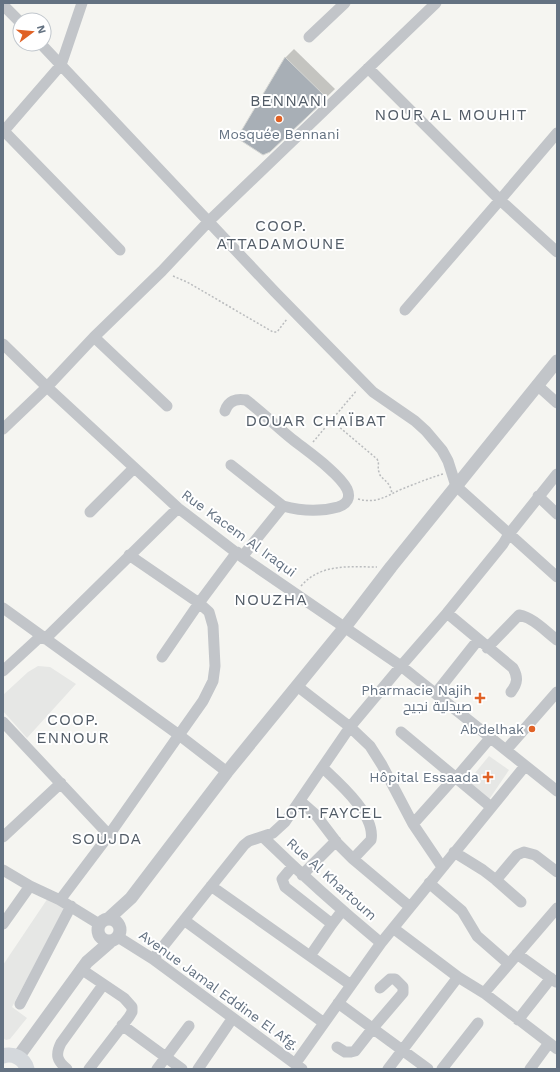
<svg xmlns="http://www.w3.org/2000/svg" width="560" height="1072" viewBox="0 0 560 1072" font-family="'Work Sans',Cairo,sans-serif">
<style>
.built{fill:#e6e7e5}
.shadow{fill:#0003}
.building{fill:#a8afb6;stroke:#d6d7d4}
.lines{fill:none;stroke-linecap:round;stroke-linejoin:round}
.path{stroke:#babcbe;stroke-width:1.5;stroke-dasharray:2 2;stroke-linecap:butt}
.minor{stroke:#c2c5c9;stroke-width:11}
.tertiary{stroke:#c2c5c9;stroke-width:13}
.secondary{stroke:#d4d8dc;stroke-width:15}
.poi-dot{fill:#e06226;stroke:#fff;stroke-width:1.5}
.labels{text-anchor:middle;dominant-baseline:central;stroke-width:4;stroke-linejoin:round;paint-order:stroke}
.poi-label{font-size:14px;fill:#647282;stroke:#fff;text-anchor:end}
.street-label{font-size:14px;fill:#647282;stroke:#fff}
.quarter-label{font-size:16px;letter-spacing:1px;fill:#525c67;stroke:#fff}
</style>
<rect width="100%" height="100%" fill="#f5f5f1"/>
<!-- built -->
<path class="built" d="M 38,666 L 50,667 L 76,684 L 27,738 L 3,711 L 3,695 L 28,672 Z
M 489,756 L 509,770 L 488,801 L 466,784 Z
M 50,895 L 67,904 L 12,1007 L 27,1018 L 10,1039 L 6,1040 L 3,1038 L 3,965 Z"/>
<!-- shadow -->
<path class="shadow" d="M 294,49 L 335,89 L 270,152 L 285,58 Z"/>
<!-- building -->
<path class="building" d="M 285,57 L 327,98 L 270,152 L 263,155 L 237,138 Z"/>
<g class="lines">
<!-- path -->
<path class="path" d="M 173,276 L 187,282 L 273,332 L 277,332 L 287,319
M 331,420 L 377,459 C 380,464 377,467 379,472 C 380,480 390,479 392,494
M 313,442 L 357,390
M 358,499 C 377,504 386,496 402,489 C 415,484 429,478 443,474
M 301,586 C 321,563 350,567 377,567"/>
<!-- minor -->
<path class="minor" d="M 3,5 L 20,22
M 309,37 L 345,3
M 41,44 L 275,292 L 373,392 L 415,421 L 426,431 L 442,450 L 448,461 L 456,486 L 557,577
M 368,68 L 500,200 L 557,252
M 3,130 L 120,250
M 3,132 L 61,65 L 82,3
M 405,310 L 500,200 L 557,133
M 94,337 L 167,406
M 3,344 L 47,387 L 178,508 L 242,557 L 401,666 L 557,791
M 537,385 L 557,403
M 225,411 C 228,401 236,398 246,400 C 262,412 277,427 292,439 C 307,451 339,473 347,489 C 351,498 347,504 338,507 C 320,512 301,511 283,506 L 242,557
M 3,429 L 47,387 L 94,337 L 162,271 L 209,221 L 436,3
M 231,465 L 283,506
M 538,496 L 557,514
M 90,512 L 134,468
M 129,555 L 199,603 L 209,612 L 213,626 L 215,666 L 213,681 L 203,701 L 179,735 L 227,772
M 3,608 L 179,735 L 109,835 L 60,900
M 447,613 L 513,668 C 518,677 518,683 511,692
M 45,639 L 178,508
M 487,648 L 519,615 C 534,618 545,631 557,640
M 162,657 L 199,603 L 237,552
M 3,671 L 41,636
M 297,686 L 350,727 L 370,746 L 382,765 L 413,824 L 442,867
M 436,693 L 478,640
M 3,722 L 109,835
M 401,732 L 455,777 L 413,824
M 506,750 L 557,692
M 323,768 C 339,783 376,815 371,840 L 353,859
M 455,777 L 491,807
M 456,778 L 491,737
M 300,801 L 316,815 L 338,844 L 353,859 L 410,907
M 3,837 L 61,783
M 263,837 C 301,874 340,909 381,943
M 454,852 L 483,870 L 496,880 L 517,855 L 524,852 L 535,855 L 557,872
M 293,866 L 282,879 L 285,887 L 332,924 L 342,911
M 3,870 L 30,886 L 60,900 L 99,924
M 302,875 L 336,841
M 496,880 L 521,902
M 429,883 L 462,911 L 477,936 L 509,964
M 211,886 L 351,985
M 184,920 L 324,1023
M 3,924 L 30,886
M 393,928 L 458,977 L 484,993 L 557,1049
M 118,937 L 153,959 L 302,1069
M 517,954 L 556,982
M 310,956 L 332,924
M 153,959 L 244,845 L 249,841 L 273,833 L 285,822 L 350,727 L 401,666 L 447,613 L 503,544 L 509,534 L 557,474
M 81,969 L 124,998 L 132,1007 L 132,1012 L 129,1017 L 89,1069
M 484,993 L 557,908
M 338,1003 L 428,1069
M 20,1004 L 71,906
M 518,1020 L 551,978
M 122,1025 L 182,1069
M 337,1047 L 345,1052 L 351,1052 L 355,1051 L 373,1028 L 403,993 L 403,987 L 395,979 L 390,979 L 380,988
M 295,1064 L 381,943 L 525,766
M 67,1069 C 57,1061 55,1055 61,1043 L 103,985
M 157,1069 L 189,1026
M 198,1069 L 232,1019
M 388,1069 L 458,977
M 442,1069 L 478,1023
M 530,1069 L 549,1043"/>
<!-- tertiary -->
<path class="tertiary" d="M98 930a11 11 0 1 1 22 0a11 11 0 1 1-22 0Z
M 108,919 L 131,898 L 227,772 L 345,627 L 391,567 L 557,361
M 18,1057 L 87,962 L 110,942"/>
<!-- secondary -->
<path class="secondary" d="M 3,1056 C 13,1053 24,1058 27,1069"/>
</g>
<!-- markers -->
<g class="poi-dot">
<circle cx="279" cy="119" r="4"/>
<path d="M478 692h4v4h4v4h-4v4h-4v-4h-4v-4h4z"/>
<circle cx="532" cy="729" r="4"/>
<path d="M486 771h4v4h4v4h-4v4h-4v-4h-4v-4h4z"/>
</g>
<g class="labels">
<!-- poi labels -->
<g class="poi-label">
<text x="279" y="134" text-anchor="middle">Mosquée Bennani</text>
<text x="472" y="690">Pharmacie Najih<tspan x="472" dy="16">صيدلية نجيح</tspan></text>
<text x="524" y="729">Abdelhak</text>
<text x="479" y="777">Hôpital Essaada</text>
</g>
<!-- street labels -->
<g class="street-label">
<text transform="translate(239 533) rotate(36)">Rue Kacem Al Iraqui</text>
<text transform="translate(332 879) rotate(42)">Rue Al Khartoum</text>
<text transform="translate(219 990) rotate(36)">Avenue Jamal Eddine El Afg.</text>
</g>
<!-- quarter labels -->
<g class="quarter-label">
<text x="289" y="100">BENNANI</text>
<text x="451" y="114">NOUR AL MOUHIT</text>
<text x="281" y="225">COOP.<tspan x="281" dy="18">ATTADAMOUNE</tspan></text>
<text x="316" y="420">DOUAR CHAÏBAT</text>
<text x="271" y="599">NOUZHA</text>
<text x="73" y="719">COOP.<tspan x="73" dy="18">ENNOUR</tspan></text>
<text x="329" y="812">LOT. FAYCEL</text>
<text x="107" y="838">SOUJDA</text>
</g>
</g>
<!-- border -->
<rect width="560" height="1072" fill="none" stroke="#647282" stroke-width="8"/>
<!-- north arrow -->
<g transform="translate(32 32) rotate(74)"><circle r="19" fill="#ffffff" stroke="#c1c7cd"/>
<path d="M0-3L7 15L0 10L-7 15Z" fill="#e06226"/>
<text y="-6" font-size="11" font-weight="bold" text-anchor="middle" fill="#647282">N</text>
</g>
</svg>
